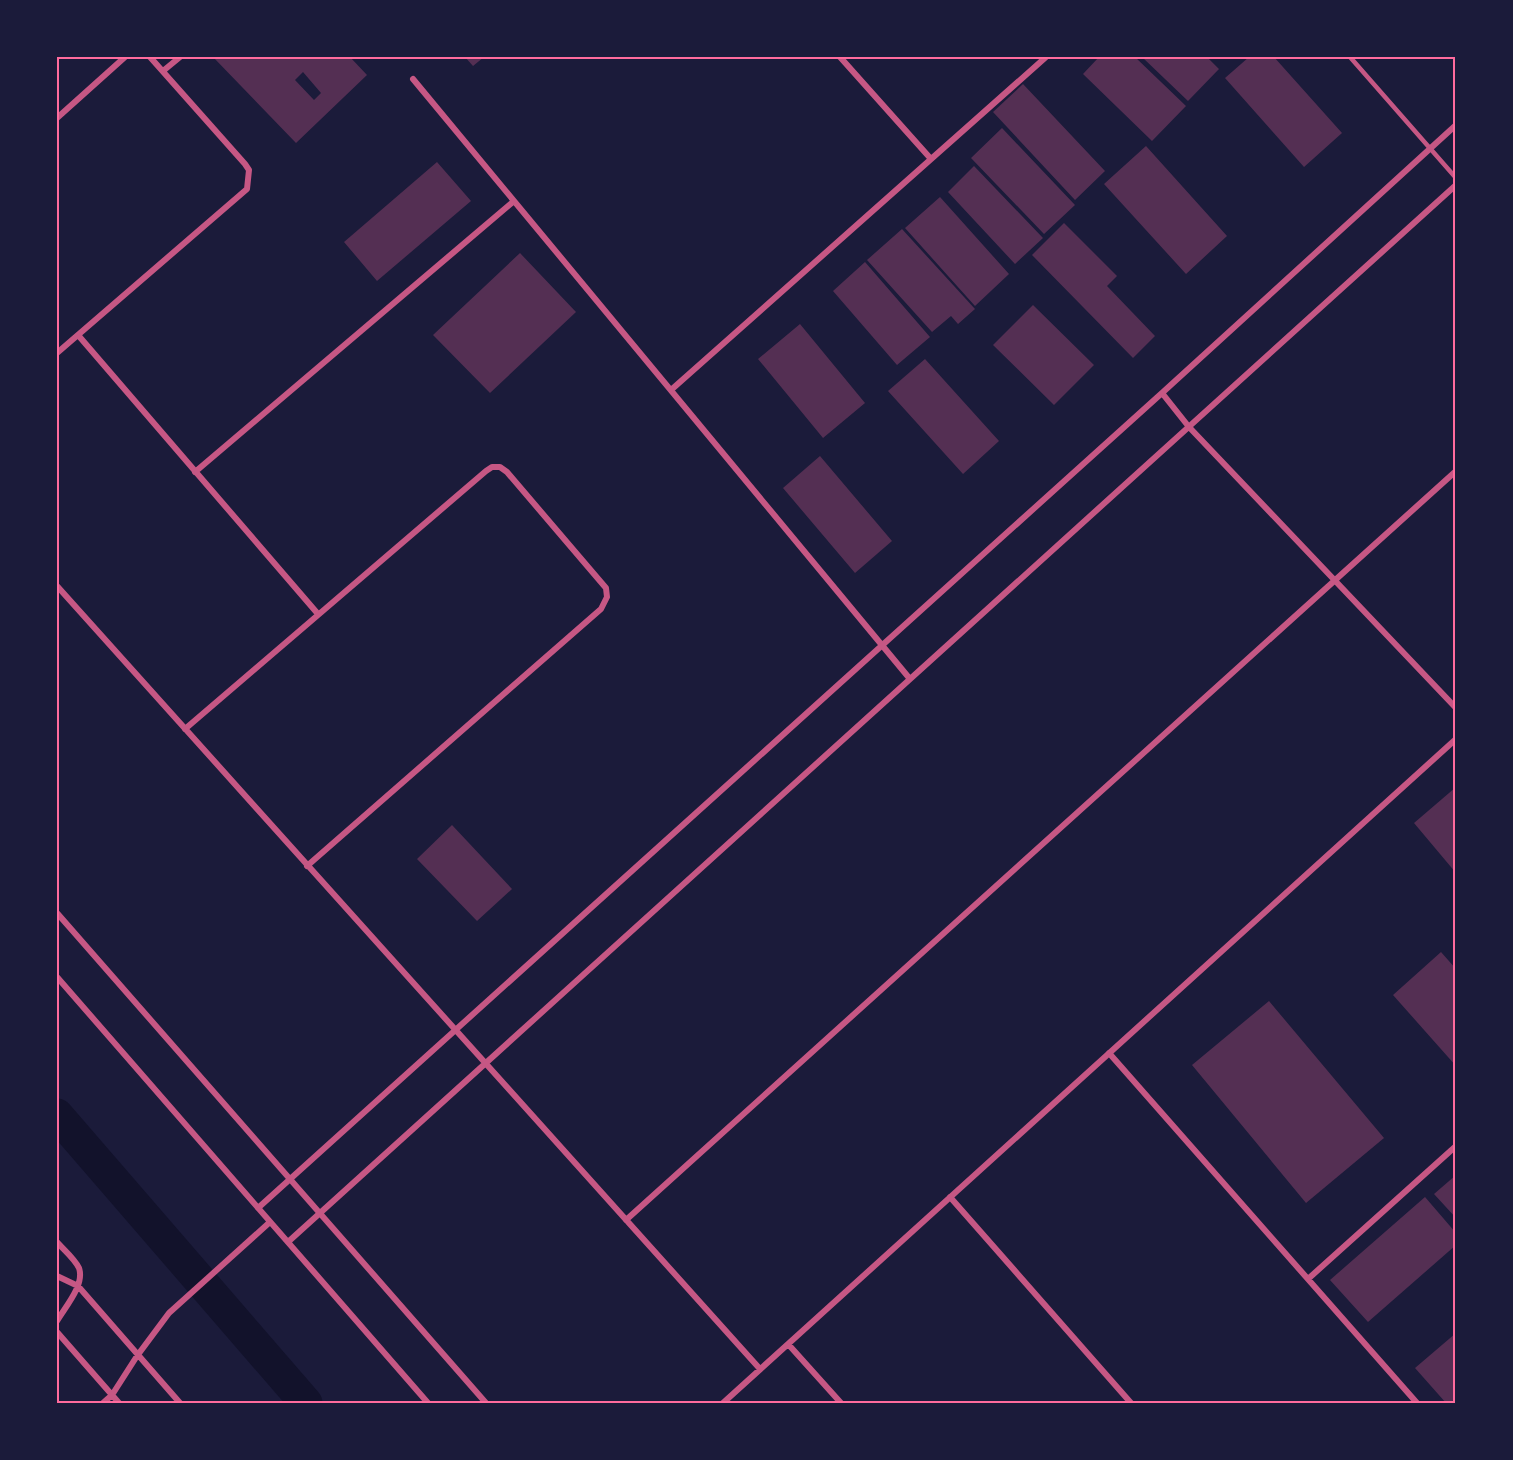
<svg xmlns="http://www.w3.org/2000/svg" width="1513" height="1460" viewBox="0 0 1513 1460" font-family="'Times New Roman',serif">
<style>
.lines{fill:none;stroke-linecap:round;stroke-linejoin:round}
.canal{stroke:#12122b;stroke-width:33}
.building{fill:#542f53;fill-rule:evenodd}
.service{stroke:#c65784;stroke-width:4.5}
.minor{stroke:#c65784;stroke-width:6}
.neatline{fill:none;stroke:#ff6b9d;stroke-width:2}
</style>
<rect width="100%" height="100%" fill="#1b1b3a"/>
<g class="lines">
<!-- canal -->
<path class="canal" d="M 57,1115 L 306,1403"/>
</g>
<!-- building -->
<path class="building" d="M 213,57 L 350,57 L 367,75 L 296,143 ZM 303,72 L 321,93 L 314,100 L 295,80 Z
M 465,57 L 484,57 L 473,66 Z
M 1099,57 L 1135,57 L 1186,106 L 1152,141 L 1083,74 Z
M 1142,57 L 1207,57 L 1219,69 L 1188,101 Z
M 1249,57 L 1274,57 L 1342,133 L 1304,167 L 1225,78 Z
M 1023,84 L 1105,171 L 1075,200 L 993,112 Z
M 1002,128 L 1075,205 L 1044,234 L 971,158 Z
M 1146,146 L 1227,236 L 1186,274 L 1104,184 Z
M 437,162 L 471,201 L 377,281 L 344,242 Z
M 974,166 L 1043,238 L 1015,264 L 948,192 Z
M 940,197 L 1009,274 L 975,306 L 905,228 Z
M 1064,223 L 1117,276 L 1107,286 L 1155,336 L 1133,358 L 1032,255 Z
M 902,229 L 975,309 L 958,324 L 951,316 L 932,332 L 867,260 Z
M 520,253 L 576,312 L 490,393 L 433,335 Z
M 865,262 L 930,337 L 897,365 L 833,291 Z
M 1033,305 L 1094,365 L 1054,405 L 993,345 Z
M 800,324 L 865,403 L 823,438 L 758,359 Z
M 925,359 L 999,441 L 963,474 L 888,391 Z
M 820,456 L 892,541 L 855,573 L 783,488 Z
M 1456,787 L 1456,873 L 1414,823 Z
M 452,825 L 512,889 L 477,921 L 417,859 Z
M 1441,952 L 1456,969 L 1456,1066 L 1393,995 Z
M 1269,1001 L 1384,1138 L 1306,1203 L 1192,1065 Z
M 1456,1175 L 1456,1218 L 1434,1194 Z
M 1425,1197 L 1456,1233 L 1456,1245 L 1368,1322 L 1330,1280 Z
M 1456,1333 L 1456,1398 L 1450,1403 L 1446,1403 L 1415,1368 Z"/>
<g class="lines">
<!-- service -->
<path class="service" d="M 1350,57 L 1456,178"/>
<!-- minor -->
<path class="minor" d="M 840,57 L 931,159
M 163,71 L 180,57
M 413,79 L 910,679
M 57,118 L 125,57
M 78,335 L 318,614
M 57,353 L 247,189 L 249,170 L 245,164 L 150,57
M 671,390 L 1046,57
M 1162,393 L 1189,427 L 1456,708
M 195,472 L 514,201
M 57,586 L 760,1369
M 185,729 L 486,471 L 492,467 L 500,467 L 507,472 L 606,588 L 607,597 L 601,609 L 307,866
M 57,913 L 486,1403
M 57,977 L 428,1403
M 1109,1053 L 1417,1403
M 950,1197 L 1131,1403
M 258,1208 L 1162,393 L 1456,125
M 626,1220 L 1456,471
M 57,1242 C 63,1249 75,1259 79,1268 C 85,1285 65,1307 57,1321
M 288,1242 L 1456,185
M 57,1276 L 78,1286 L 180,1403
M 1308,1279 L 1456,1146
M 57,1332 L 119,1403
M 788,1344 L 841,1403
M 103,1403 L 112,1395 L 137,1356 L 169,1313 L 270,1222
M 723,1403 L 1456,739"/>
</g>
<!-- border -->
<rect width="1513" height="1460" fill="none" stroke="#1b1b3a" stroke-width="117"/>
<rect x="58" y="58" width="1396" height="1344" class="neatline"/>
</svg>
